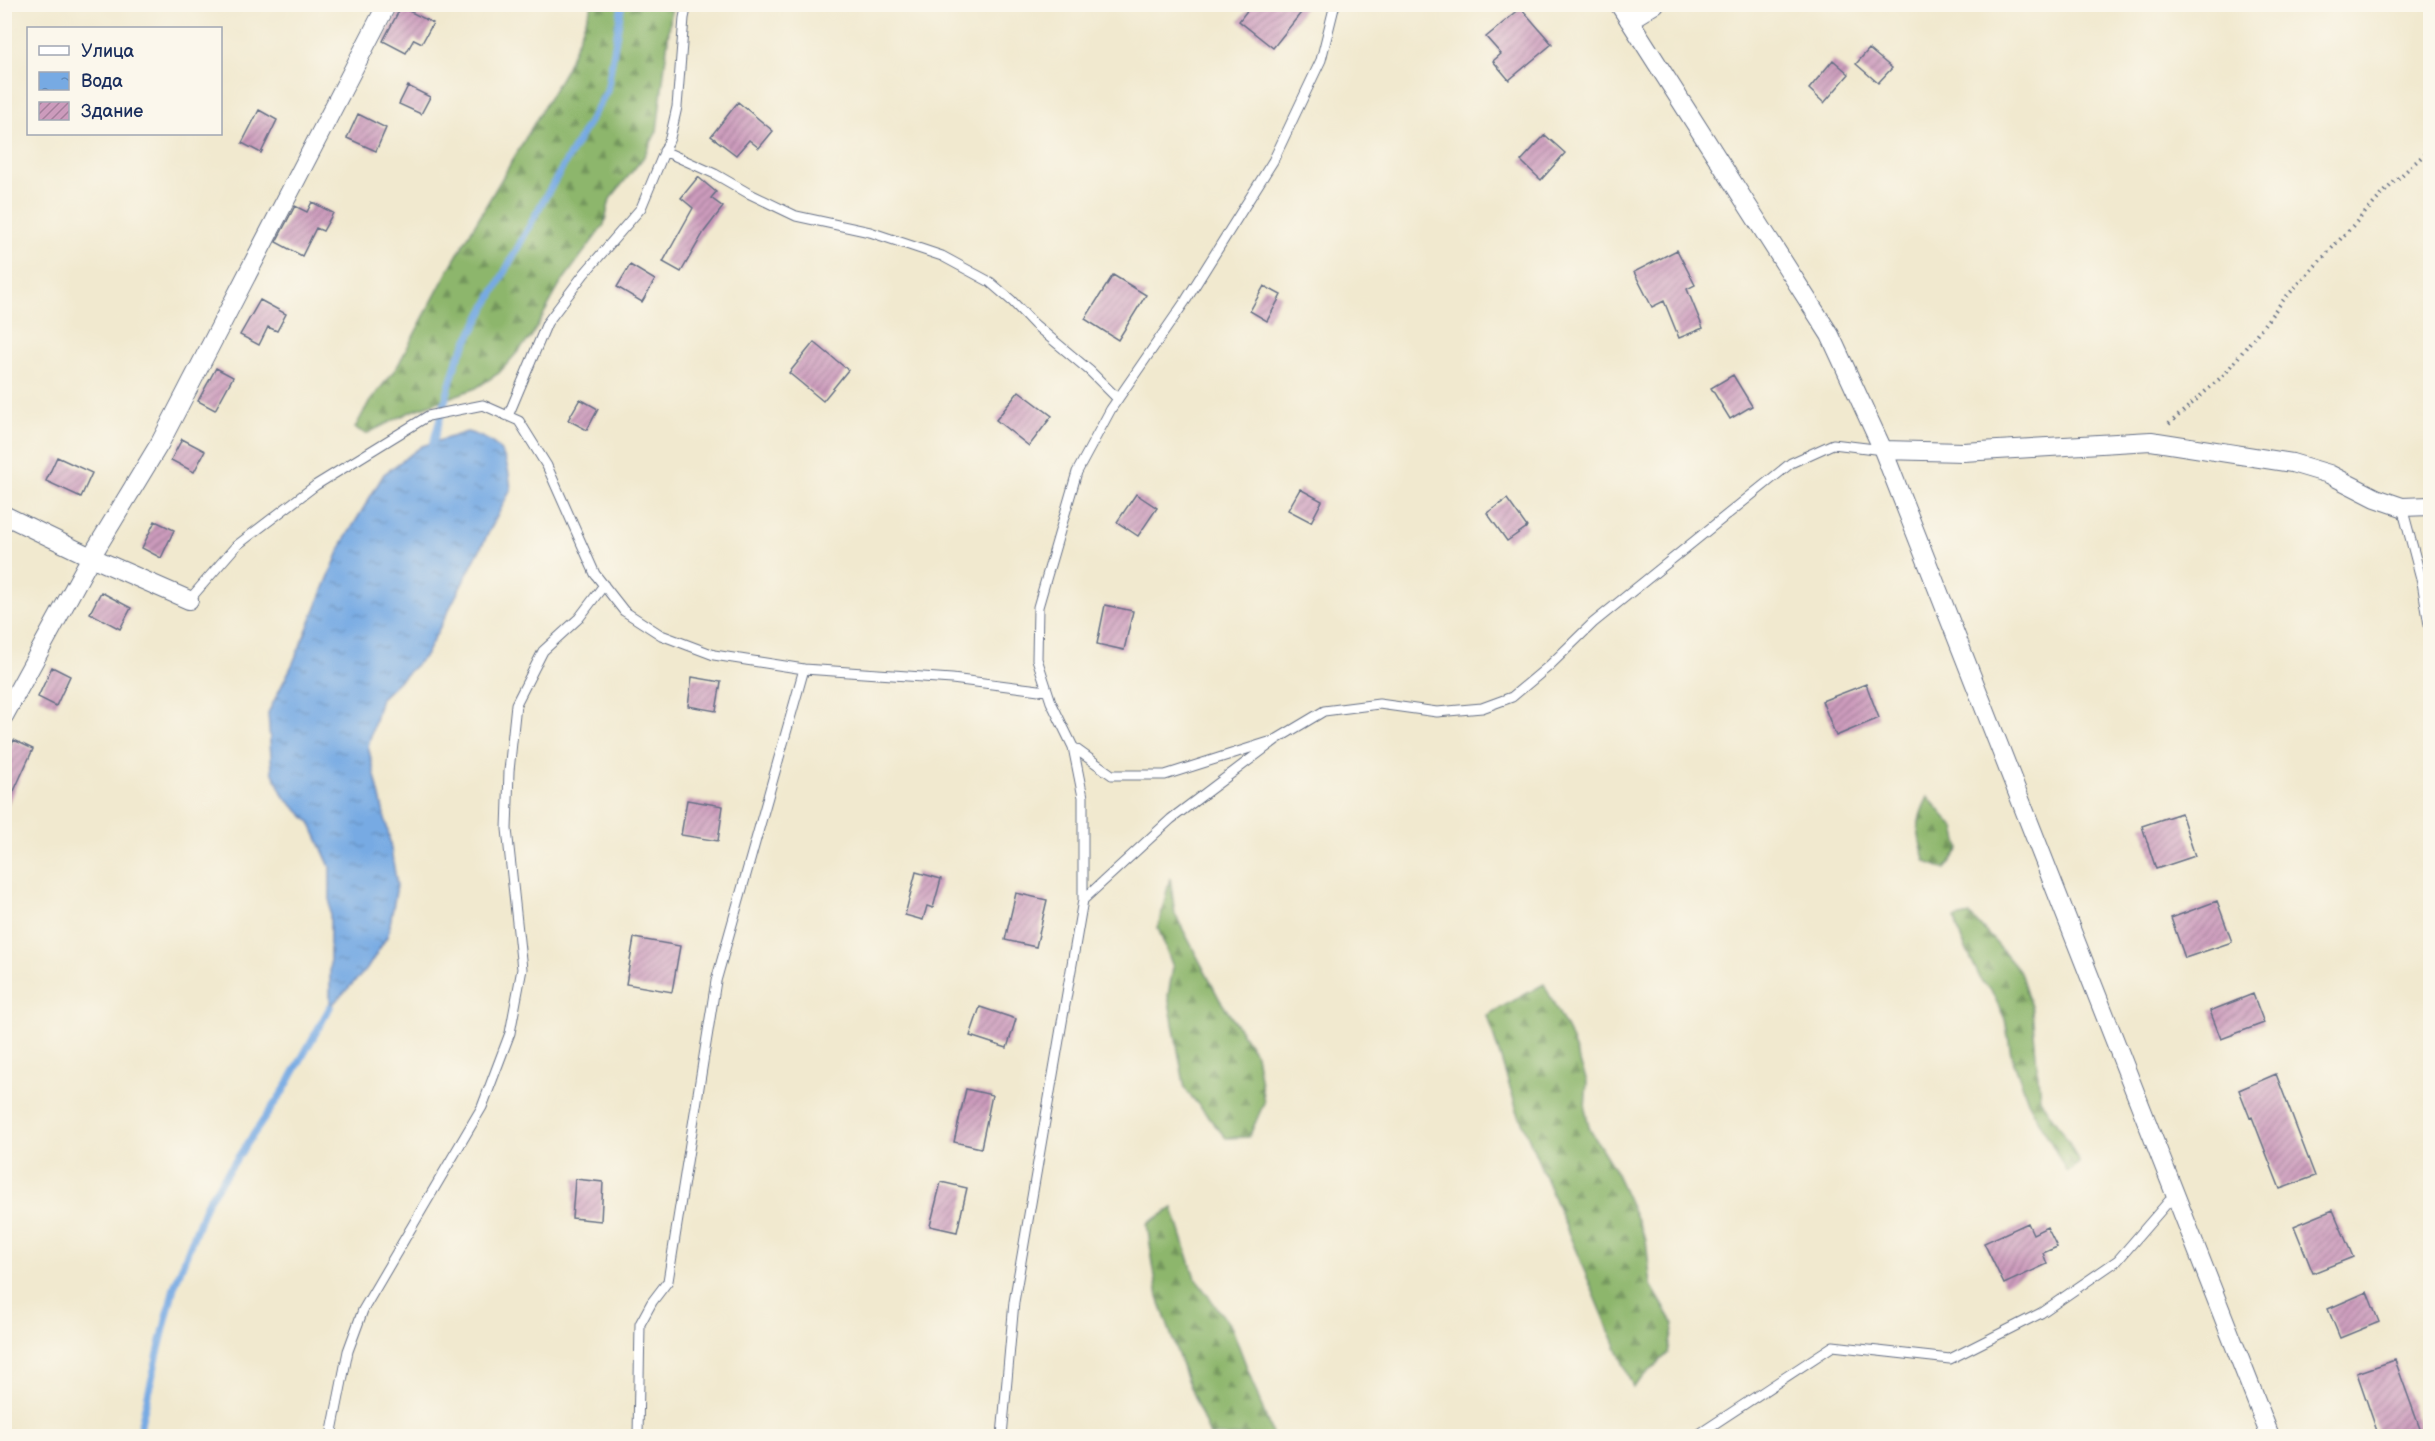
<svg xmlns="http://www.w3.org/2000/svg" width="2435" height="1441" viewBox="0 0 2435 1441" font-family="'Balsamiq Sans',sans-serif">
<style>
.forest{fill:url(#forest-firs);stroke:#547265;stroke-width:1.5}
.water{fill:url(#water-ripples);stroke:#496ca0;stroke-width:1.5}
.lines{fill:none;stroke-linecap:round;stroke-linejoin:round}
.stream{stroke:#77aae3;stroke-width:7}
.building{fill:url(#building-hatch)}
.service-casing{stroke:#667086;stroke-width:11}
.minor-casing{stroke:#667086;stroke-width:20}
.path{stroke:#667086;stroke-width:4;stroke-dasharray:1.5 4.5;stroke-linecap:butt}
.service{stroke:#fff;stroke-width:9}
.minor{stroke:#fff;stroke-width:18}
</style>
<defs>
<pattern id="forest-firs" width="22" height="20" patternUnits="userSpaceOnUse" patternTransform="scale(1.5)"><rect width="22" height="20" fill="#8db66c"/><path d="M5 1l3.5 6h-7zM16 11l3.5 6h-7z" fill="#72945c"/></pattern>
<pattern id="water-ripples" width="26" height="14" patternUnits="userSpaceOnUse" patternTransform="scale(1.5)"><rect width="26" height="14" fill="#77aae3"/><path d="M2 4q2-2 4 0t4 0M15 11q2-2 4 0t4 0" fill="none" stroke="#618bbb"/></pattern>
<pattern id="building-hatch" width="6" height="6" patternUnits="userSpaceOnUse" patternTransform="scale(1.5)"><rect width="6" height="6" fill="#cc9bbc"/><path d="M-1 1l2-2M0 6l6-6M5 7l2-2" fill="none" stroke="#a57f9c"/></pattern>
</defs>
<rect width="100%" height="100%" fill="#fbf7ec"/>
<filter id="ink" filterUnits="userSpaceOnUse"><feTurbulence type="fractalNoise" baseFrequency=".0167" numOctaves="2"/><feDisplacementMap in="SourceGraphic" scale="12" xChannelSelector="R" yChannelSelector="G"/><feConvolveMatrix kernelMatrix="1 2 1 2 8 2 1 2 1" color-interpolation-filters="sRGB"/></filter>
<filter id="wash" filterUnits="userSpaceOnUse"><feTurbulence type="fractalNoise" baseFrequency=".008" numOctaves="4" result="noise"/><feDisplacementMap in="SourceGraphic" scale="24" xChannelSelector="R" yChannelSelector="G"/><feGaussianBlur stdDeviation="1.35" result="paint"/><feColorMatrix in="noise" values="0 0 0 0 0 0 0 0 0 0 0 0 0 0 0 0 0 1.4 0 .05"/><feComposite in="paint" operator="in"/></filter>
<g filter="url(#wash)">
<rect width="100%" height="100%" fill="#f1e9cf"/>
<!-- forest -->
<path class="forest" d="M 592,5 L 672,5 L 657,131 L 643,158 L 610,199 L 604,225 L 561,283 L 531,337 L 499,373 L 476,388 L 410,412 L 366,434 L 355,428 L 368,404 L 397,367 L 450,267 L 566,69 Z
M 1928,797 L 1955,828 L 1960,849 L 1945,869 L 1926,862 C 1917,835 1914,823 1928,797 Z
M 1170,878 L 1175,914 L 1220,1000 L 1256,1054 L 1264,1103 L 1249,1137 L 1226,1138 L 1185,1089 L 1168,996 L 1173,967 L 1158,928 Z
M 1970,915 L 1996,943 L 2020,972 L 2032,1010 L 2040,1099 L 2067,1139 L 2079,1163 L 2067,1172 L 2028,1101 L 2011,1054 L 2005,1019 L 1990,988 L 1982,982 L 1960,936 L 1955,918 Z
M 1544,984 L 1569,1033 L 1587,1081 L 1585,1109 L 1590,1130 L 1613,1167 L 1646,1240 L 1651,1285 L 1674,1324 L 1668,1353 L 1633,1387 L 1517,1110 L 1487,1015 Z
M 1173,1208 L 1195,1278 L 1232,1328 L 1273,1436 L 1210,1436 L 1185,1375 L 1158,1297 L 1147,1224 Z"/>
<!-- water -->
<path class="water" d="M 467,432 C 503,442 507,455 511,489 L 425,656 L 381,698 L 368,746 L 388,831 L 397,886 L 388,935 L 367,969 L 330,1007 L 330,867 L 310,822 L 284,797 L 272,771 L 268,713 L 293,663 L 343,542 L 384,474 L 422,446 Z"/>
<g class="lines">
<!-- stream -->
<path class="stream" d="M 433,443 L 457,360 L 543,201 L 607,91 L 622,4
M 138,1436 L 174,1287 L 207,1202 L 284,1090 L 330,1007"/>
</g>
<g id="blocks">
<!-- building -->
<path class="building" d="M 1252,4 L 1308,4 L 1273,48 L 1239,21 Z
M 401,7 L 433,23 L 422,43 L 414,39 L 406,53 L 383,41 Z
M 1521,8 L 1552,44 L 1509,80 L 1493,61 L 1501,54 L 1486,37 Z
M 1869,49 L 1892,68 L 1878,83 L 1856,64 Z
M 1833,60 L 1849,74 L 1824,103 L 1809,89 Z
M 408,86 L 430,97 L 421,114 L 399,104 Z
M 738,102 L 773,131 L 759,148 L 749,140 L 736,155 L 711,136 Z
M 259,110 L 277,120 L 261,153 L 242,143 Z
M 358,114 L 386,128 L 376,151 L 347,138 Z
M 1545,135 L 1565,153 L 1541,180 L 1521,161 Z
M 698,177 L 716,192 L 711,198 L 723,207 L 704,232 L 681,272 L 663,262 L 693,208 L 681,198 Z
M 312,202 L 333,213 L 323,231 L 316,228 L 302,256 L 276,242 L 295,206 L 307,212 Z
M 1677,250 L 1695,285 L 1687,289 L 1703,328 L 1679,338 L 1664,301 L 1652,307 L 1634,272 Z
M 630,265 L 655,280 L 642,302 L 617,287 Z
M 1113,275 L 1146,295 L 1118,340 L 1085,319 Z
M 1264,286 L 1281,295 L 1267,321 L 1250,311 Z
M 260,300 L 286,314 L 277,331 L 268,327 L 259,345 L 240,335 Z
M 814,342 L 848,370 L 823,401 L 789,373 Z
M 216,368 L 233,377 L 215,410 L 198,401 Z
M 1733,375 L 1752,406 L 1730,419 L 1711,388 Z
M 1019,391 L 1052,416 L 1029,446 L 996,420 Z
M 580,399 L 598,409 L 587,430 L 568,420 Z
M 182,439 L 205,451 L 194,472 L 171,460 Z
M 57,457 L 92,473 L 81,497 L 46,481 Z
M 1300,489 L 1322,501 L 1311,522 L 1288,510 Z
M 1136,494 L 1157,508 L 1138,536 L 1117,522 Z
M 1507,499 L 1527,527 L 1507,541 L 1487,513 Z
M 155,521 L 174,530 L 161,558 L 142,548 Z
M 101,592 L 131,608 L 120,629 L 90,613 Z
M 1105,605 L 1133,611 L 1124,650 L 1097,644 Z
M 52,667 L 70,676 L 56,706 L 38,697 Z
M 692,677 L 721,682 L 716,711 L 688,706 Z
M 1866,684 L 1879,718 L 1836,736 L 1822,701 Z
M 14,740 L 33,749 L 4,813 L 4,760 Z
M 687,800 L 723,806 L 718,841 L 681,835 Z
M 2181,813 L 2195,856 L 2156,869 L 2142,826 Z
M 916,872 L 941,879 L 933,908 L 927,906 L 923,920 L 905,915 Z
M 1016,893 L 1047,900 L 1036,947 L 1005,940 Z
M 2217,901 L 2232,942 L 2185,958 L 2171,918 Z
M 634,938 L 680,946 L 672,992 L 626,984 Z
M 2253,994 L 2264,1023 L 2221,1039 L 2210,1011 Z
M 980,1007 L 1016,1019 L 1007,1048 L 970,1036 Z
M 2276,1074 L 2315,1176 L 2280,1189 L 2252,1117 L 2250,1118 L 2239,1090 Z
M 966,1089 L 992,1095 L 981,1148 L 954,1142 Z
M 575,1179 L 603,1182 L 601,1221 L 572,1218 Z
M 941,1182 L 967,1188 L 957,1232 L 930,1226 Z
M 2333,1210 L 2353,1257 L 2313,1273 L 2294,1226 Z
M 2028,1223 L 2033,1234 L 2047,1227 L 2057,1247 L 2043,1253 L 2047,1264 L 2004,1284 L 1984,1243 Z
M 2367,1292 L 2379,1322 L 2340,1338 L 2328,1309 Z
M 2395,1360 L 2423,1437 L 2379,1437 L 2357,1373 Z"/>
</g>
</g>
<g filter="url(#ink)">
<use href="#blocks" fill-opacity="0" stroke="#667086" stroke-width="1.5"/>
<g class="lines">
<defs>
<path id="service" d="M 664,151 L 715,174 L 748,193 L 796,216 L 870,232 L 942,256 L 990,282 L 1012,301 L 1034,324 L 1090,371 L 1118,399
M 508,416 L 547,323 L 584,274 L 641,208 L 670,138 L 677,107 L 684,18 L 687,4
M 2402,507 L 2422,582 L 2430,631
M 189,600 L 236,546 L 316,485 L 428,416 L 483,405 L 519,421 L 547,466 L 595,574 L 624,611 L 661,635 L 714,655 L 804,669 L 952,679 L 1047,691
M 1073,747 L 1112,775 L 1165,775 L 1269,742
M 1083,900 L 1171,819 L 1277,739 L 1324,711 L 1379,704 L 1437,712 L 1482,708 L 1512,697 L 1549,666 L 1593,623 L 1791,463 L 1833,444 L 1883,450
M 331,1436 L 348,1351 L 363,1310 L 482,1107 L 510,1033 L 522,969 L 507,829 L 509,771 L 516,704 L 543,651 L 579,618 L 604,585
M 638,1436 L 640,1324 L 652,1302 L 668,1281 L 716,981 L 804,669
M 1002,1436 L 1014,1302 L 1083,900 L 1083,797 L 1073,747 L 1051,702 L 1037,659 L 1038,607 L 1077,472 L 1111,409 L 1186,300 L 1273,161 L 1321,60 L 1335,4
M 1696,1436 L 1833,1346 L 1950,1359 L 2041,1313 L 2118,1260 L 2175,1194"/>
<path id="minor" d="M 1619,4 L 1830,335 L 1883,450 L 2270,1436
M 1629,20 L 1655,4
M 1883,450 L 1963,452 L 2151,441 L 2292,463 L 2329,474 L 2376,498 L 2402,507 L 2430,506
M 4,515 L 91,557 L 189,600
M 4,716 L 91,557 L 160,443 L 387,4"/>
</defs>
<!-- service casing -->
<use href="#service" class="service-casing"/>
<!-- minor casing -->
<use href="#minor" class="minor-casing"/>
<!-- path -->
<path class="path" d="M 2169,424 L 2225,374 L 2285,298 L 2392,184 L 2430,149"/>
<!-- service -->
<use href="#service" class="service"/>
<!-- minor -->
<use href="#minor" class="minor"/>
</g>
</g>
<!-- margin -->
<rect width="2435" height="1441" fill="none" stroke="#fbf7ec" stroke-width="24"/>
<!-- legend -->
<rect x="27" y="27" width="195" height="108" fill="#fbf7ec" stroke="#a1a7b3" stroke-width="1.5"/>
<rect x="39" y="46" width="30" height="9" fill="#ffffff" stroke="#a1a7b3" stroke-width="1.5"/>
<text x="81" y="57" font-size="18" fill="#1b2f5e">Улица</text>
<rect x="39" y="72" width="30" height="18" fill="url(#water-ripples)" stroke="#a1a7b3" stroke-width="1.5"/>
<text x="81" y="87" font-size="18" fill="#1b2f5e">Вода</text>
<rect x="39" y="102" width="30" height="18" fill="url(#building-hatch)" stroke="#a1a7b3" stroke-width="1.5"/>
<text x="81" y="117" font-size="18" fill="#1b2f5e">Здание</text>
</svg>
